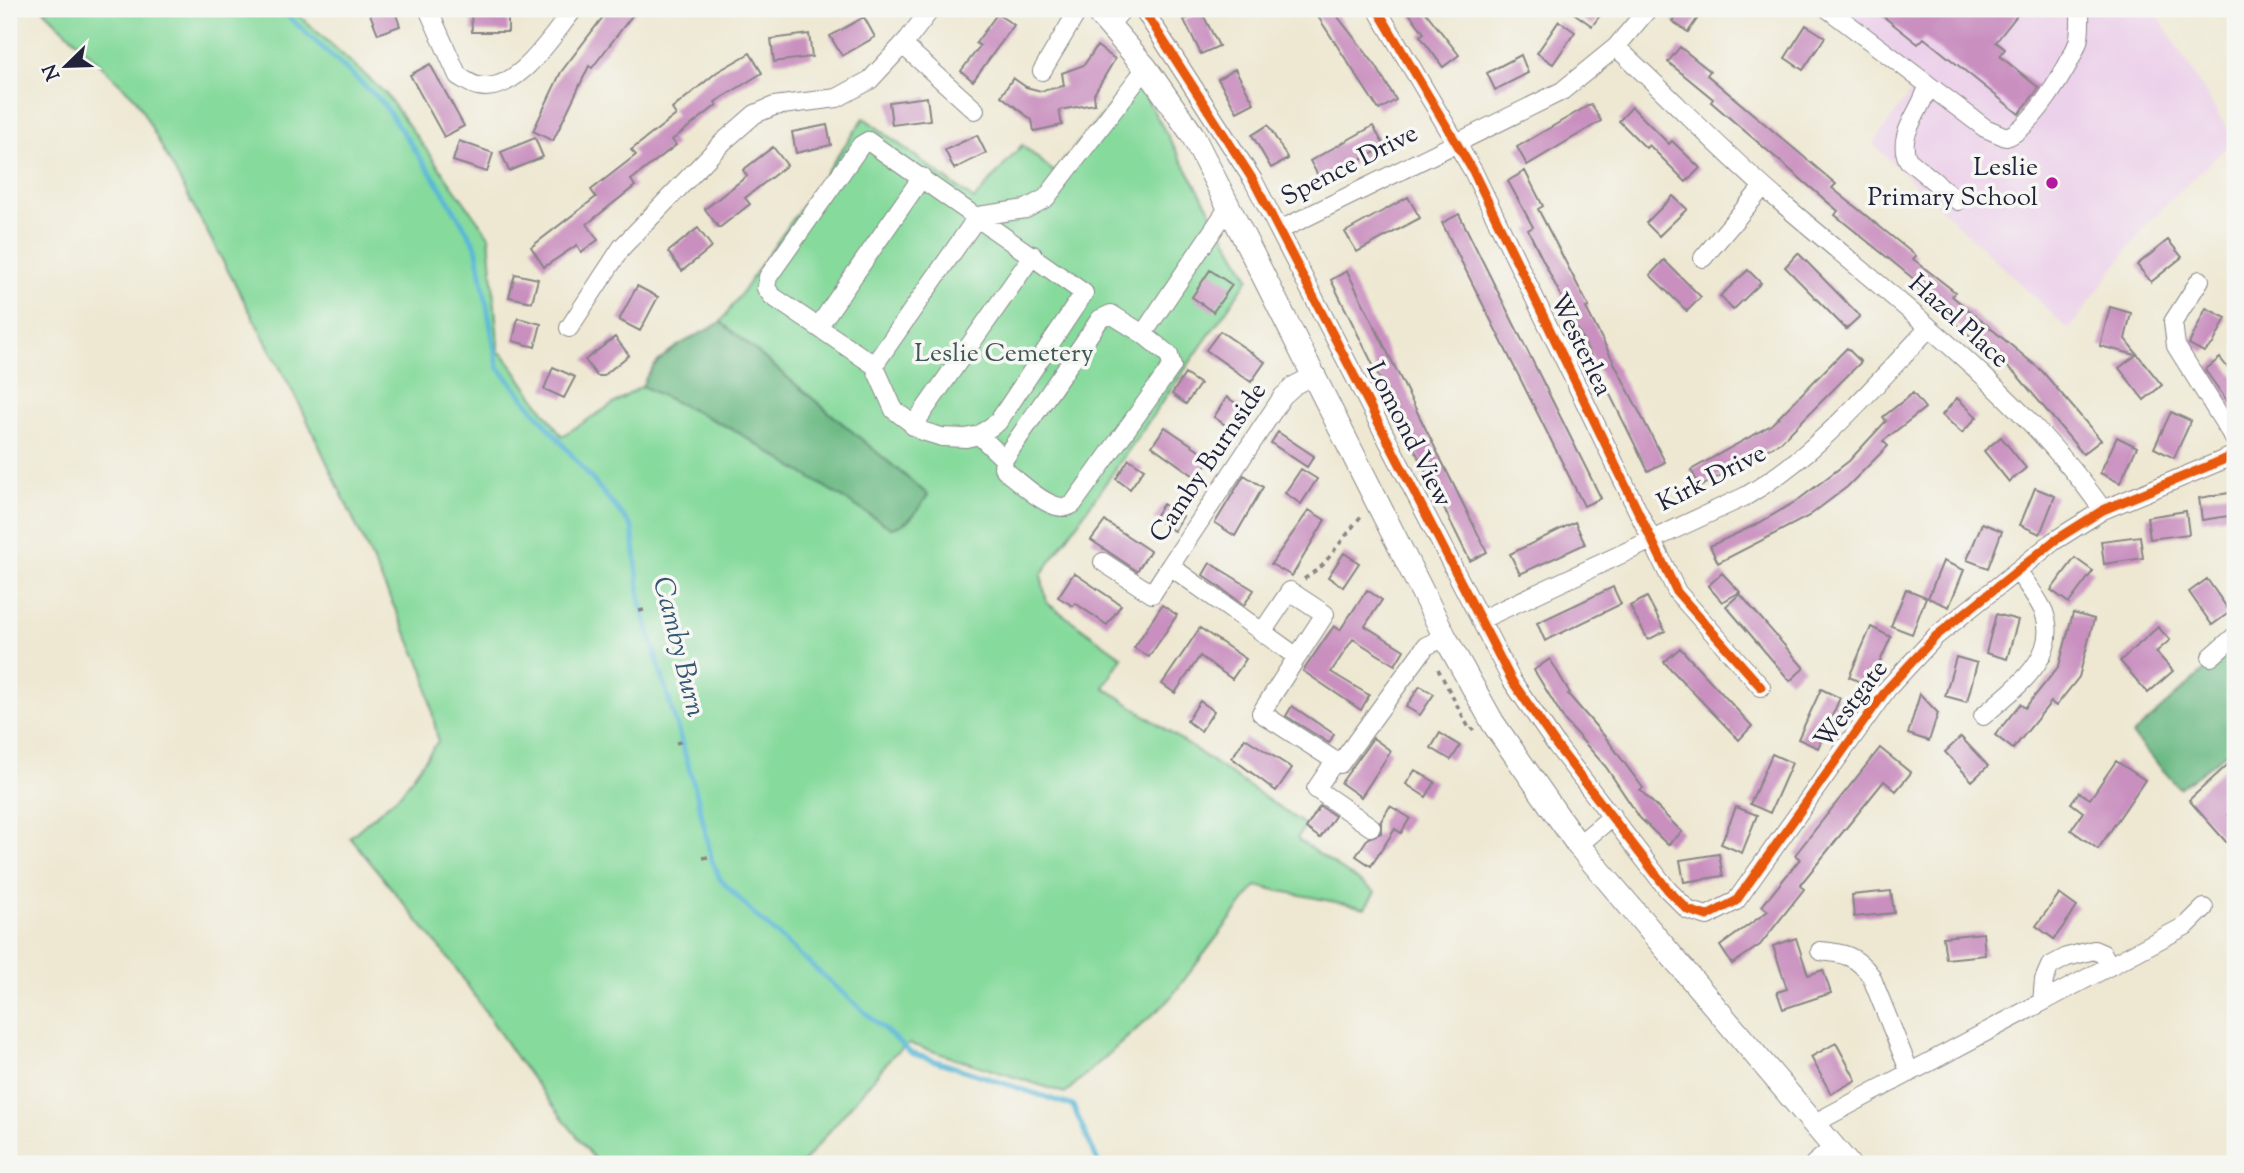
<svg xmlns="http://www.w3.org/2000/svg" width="2244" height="1173" viewBox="0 0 2244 1173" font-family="'Sorts Mill Goudy',serif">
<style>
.built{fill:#ecd1ea}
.green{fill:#86da9c;stroke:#547e6c;stroke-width:2}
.forest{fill:#6cba84;stroke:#476e60;stroke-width:2}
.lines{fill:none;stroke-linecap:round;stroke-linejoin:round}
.stream{stroke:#59b7d7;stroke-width:5}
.building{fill:#c98fbf}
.minor-casing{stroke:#888586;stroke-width:20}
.major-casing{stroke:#888586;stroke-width:25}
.path{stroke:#888586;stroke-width:3.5;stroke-dasharray:5 5;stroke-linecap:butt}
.minor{stroke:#fff;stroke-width:18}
.major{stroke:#fff;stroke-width:23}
.cycleway-casing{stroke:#f6f6f2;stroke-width:13}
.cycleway{stroke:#e8590c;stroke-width:9}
.poi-dot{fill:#b5179e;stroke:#f6f6f2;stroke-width:2.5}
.labels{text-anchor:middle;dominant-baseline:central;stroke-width:7;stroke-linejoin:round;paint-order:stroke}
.street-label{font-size:26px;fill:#22223b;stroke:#f6f6f2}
.poi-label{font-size:26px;fill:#22223b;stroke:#f6f6f2;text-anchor:end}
.park-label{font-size:26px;fill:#405958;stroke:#f6f6f2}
.water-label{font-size:28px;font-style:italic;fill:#355672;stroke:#f6f6f2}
</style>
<rect width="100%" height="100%" fill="#f6f6f2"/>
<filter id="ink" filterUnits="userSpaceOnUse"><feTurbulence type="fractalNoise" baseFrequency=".0143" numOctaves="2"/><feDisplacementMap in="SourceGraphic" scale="14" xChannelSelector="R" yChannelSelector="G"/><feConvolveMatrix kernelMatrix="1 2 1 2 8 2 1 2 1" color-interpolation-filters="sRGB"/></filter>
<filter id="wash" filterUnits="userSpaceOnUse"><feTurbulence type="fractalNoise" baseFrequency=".00686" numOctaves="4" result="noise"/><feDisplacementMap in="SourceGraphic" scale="28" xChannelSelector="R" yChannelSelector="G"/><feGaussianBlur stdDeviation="1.57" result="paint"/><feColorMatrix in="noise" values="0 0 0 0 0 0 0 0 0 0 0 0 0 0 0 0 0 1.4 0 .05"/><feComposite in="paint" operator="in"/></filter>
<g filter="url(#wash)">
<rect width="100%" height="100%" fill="#eee8d2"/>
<!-- built -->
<path class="built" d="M 1828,9 L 2154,9 L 2234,140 L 2148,222 L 2069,330 L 1873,144 L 1920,79 Z"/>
<!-- green -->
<path class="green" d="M 43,9 L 292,9 L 385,93 L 489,236 L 499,353 L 503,354 L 562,436 L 642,386 L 734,430 L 891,528 C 909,525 918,510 928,495 L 721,322 L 864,118 L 974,200 L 1022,145 L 1054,172 L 1134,77 L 1249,278 L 1041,575 L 1047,603 L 1122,657 L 1104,687 L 1305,825 L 1297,839 L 1375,892 L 1365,908 L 1256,886 L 1168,1001 L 1065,1093 L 910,1044 L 894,1054 L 802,1164 L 598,1164 L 518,1060 L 453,964 L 350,837 L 401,793 L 438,741 L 424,671 L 302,409 L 136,99 Z"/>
<!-- forest -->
<path class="forest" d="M 721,322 L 928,495 C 917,510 910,525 891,528 L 734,430 L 642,386 C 656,351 690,340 721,322 Z
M 2235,643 L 2235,747 L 2179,788 L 2132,735 Z"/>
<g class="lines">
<!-- stream -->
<path class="stream" d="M 280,9 L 381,101 L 437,182 L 476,246 L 498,367 L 632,527 L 641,605 L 697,795 L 712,861 L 720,879 L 756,916 L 911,1053 L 1073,1106 L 1099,1164"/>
</g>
<g id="blocks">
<!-- building -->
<path class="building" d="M 368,9 L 394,9 L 400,26 L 378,34 Z
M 609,9 L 637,9 L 592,68 L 589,66 L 553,141 L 533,131 L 561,72 Z
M 1313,9 L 1349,9 L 1338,17 L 1376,66 L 1396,100 L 1379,110 Z
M 1406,9 L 1423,9 L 1459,55 L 1443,67 L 1420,36 L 1424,33 Z
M 1568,9 L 1605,9 L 1592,26 Z
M 1681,9 L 1704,9 L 1688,32 L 1672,21 Z
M 1874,9 L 2022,9 L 1996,42 L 2005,49 L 2000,56 L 2039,88 L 2019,114 L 1924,38 L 1918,44 Z
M 1201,11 L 1219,46 L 1201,54 L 1184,20 Z
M 471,12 L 508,12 L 508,32 L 472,32 Z
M 997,14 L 1014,25 L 973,81 L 961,71 L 980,46 L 976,43 Z
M 864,17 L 875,37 L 842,56 L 830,36 Z
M 1559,21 L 1575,32 L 1553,64 L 1537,53 Z
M 1806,25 L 1825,37 L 1803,70 L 1785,58 Z
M 809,34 L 812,57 L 774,62 L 771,39 Z
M 1097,46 L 1115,59 L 1094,94 L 1095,104 L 1059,110 L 1062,125 L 1034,131 L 1032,120 L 1001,96 L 1013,78 L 1026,87 L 1041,91 L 1064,86 L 1062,73 L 1084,65 Z
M 1680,47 L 1710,71 L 1707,75 L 1836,184 L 1832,188 L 1916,256 L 1913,259 L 1955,292 L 1952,296 L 2042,371 L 2101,440 L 2083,454 L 2017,375 L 1949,318 L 1952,314 L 1913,284 L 1915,280 L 1835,215 L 1838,211 L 1711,102 L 1713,99 L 1668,62 Z
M 750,53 L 762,73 L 715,102 L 717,105 L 672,140 L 676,145 L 631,180 L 635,186 L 587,224 L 598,240 L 581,252 L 577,245 L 544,267 L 531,247 L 596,197 L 591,190 L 636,155 L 631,150 L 676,115 L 672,109 L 717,72 Z
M 1521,55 L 1528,73 L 1495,90 L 1487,73 Z
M 430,64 L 464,126 L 444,137 L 410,75 Z
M 1235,69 L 1254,103 L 1237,112 L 1218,79 Z
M 927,97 L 930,120 L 892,125 L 889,102 Z
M 1591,104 L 1601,121 L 1527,165 L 1517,147 Z
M 1632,107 L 1669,144 L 1672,141 L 1700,168 L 1686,182 L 1649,145 L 1646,148 L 1619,121 Z
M 827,125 L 831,145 L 796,153 L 792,132 Z
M 1268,125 L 1288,159 L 1271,168 L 1252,135 Z
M 1373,126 L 1385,147 L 1321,181 L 1310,161 Z
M 977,135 L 986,153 L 954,169 L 945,150 Z
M 535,138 L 543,157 L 509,171 L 501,152 Z
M 459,141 L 493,153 L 487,172 L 453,161 Z
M 773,147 L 787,165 L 745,198 L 750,204 L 719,228 L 705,209 L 747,176 L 743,170 Z
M 1525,171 L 1543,206 L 1538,209 L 1589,307 L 1586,308 L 1665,462 L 1648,471 L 1528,230 L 1533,227 L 1508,181 Z
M 1673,196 L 1687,209 L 1659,236 L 1646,223 Z
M 1408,197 L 1420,218 L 1357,252 L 1345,232 Z
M 1459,214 L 1601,498 L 1584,506 L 1442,223 Z
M 698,228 L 712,247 L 682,271 L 668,252 Z
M 2168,240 L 2182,257 L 2151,282 L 2137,265 Z
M 1798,253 L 1860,316 L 1846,329 L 1785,267 Z
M 1664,260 L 1701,297 L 1687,311 L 1650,275 Z
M 1210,270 L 1232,285 L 1213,312 L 1192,297 Z
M 1748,270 L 1761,283 L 1733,310 L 1720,296 Z
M 1347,271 L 1487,552 L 1470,561 L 1331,280 Z
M 515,274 L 538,279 L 532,302 L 509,297 Z
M 637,286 L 658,297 L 640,331 L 619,320 Z
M 2110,307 L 2131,313 L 2125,339 L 2162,385 L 2144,400 L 2119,368 L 2136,355 L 2100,346 Z
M 2206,308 L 2226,318 L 2213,344 L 2204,352 L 2189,344 Z
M 518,318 L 541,324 L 535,347 L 513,341 Z
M 1220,331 L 1265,362 L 1251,382 L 1206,350 Z
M 615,337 L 629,355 L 603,376 L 597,376 L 585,360 Z
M 1847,348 L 1861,362 L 1781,442 L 1700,487 L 1691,470 L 1771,425 Z
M 2220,358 L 2235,377 L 2235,412 L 2205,370 Z
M 553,367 L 575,377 L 564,398 L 544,389 Z
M 1185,374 L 1200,384 L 1186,404 L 1172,394 Z
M 1913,393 L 1925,408 L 1883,441 L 1888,446 L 1847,487 L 1809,516 L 1718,563 L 1710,546 L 1759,523 L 1798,500 L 1849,461 L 1886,421 L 1883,417 Z
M 1227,397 L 1241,407 L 1228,427 L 1214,417 Z
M 1957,398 L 1977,417 L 1962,433 L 1942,415 Z
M 2171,412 L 2191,421 L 2174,458 L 2154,448 Z
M 1165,427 L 1211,458 L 1197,478 L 1152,446 Z
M 1278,432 L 1314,456 L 1307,467 L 1271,443 Z
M 2001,437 L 2026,468 L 2009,482 L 1984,451 Z
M 2117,437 L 2137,447 L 2120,483 L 2100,473 Z
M 1129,459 L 1144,469 L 1130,489 L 1116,479 Z
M 1301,469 L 1317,479 L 1301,504 L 1285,493 Z
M 1244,475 L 1263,487 L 1235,536 L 1215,523 Z
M 2035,488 L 2055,496 L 2040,534 L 2020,525 Z
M 2235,492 L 2235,515 L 2202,520 L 2199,498 Z
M 1163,504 L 1183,516 L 1174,531 L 1154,518 Z
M 1309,510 L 1325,520 L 1292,576 L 1271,564 Z
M 2186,511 L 2189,534 L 2150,539 L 2147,517 Z
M 1105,521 L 1150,551 L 1137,571 L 1091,540 Z
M 1575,522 L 1585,544 L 1520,574 L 1510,554 Z
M 1982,523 L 2002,531 L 1988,568 L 1967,560 Z
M 2140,536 L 2143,558 L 2104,564 L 2101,541 Z
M 1344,553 L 1359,563 L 1343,587 L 1328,577 Z
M 2075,558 L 2093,571 L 2069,603 L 2051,590 Z
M 1943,561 L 1964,570 L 1949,607 L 1928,598 Z
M 1210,563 L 1254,590 L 1244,605 L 1203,575 Z
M 1074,573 L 1121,605 L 1107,625 L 1075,603 L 1073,606 L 1058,597 Z
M 1722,573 L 1740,592 L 1722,602 L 1708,586 Z
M 2207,579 L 2230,612 L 2212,625 L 2189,592 Z
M 1613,587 L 1621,604 L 1545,641 L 1537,623 Z
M 1906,589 L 1926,597 L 1912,634 L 1891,626 Z
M 1367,590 L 1382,600 L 1365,626 L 1404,650 L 1395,665 L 1353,639 L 1331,672 L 1369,695 L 1361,710 L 1303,671 L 1334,626 L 1340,630 Z
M 1740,594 L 1804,668 L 1790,681 L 1726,606 Z
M 1647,597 L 1665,631 L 1648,640 L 1630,606 Z
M 1162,605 L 1177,615 L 1149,657 L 1134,648 Z
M 2073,613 L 2094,619 L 2079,677 L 2056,706 L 2051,702 L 2013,749 L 1995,735 L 2020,704 L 2025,708 L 2059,666 Z
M 1996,614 L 2018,620 L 2007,659 L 1986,653 Z
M 1871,627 L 1891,637 L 1869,686 L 1849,677 Z
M 2158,627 L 2170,640 L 2156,652 L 2173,671 L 2148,693 L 2120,661 Z
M 1200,628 L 1246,659 L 1232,679 L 1200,656 L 1175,693 L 1162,684 Z
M 1680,648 L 1752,726 L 1739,740 L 1664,662 Z
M 1956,657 L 1977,663 L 1967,702 L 1945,696 Z
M 1550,659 L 1570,693 L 1568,694 L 1606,738 L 1643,788 L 1640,790 L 1682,832 L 1668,845 L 1640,818 L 1606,767 L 1565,721 L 1534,670 Z
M 1420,686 L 1434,694 L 1420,715 L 1406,707 Z
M 1821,689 L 1840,698 L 1818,748 L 1798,739 Z
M 1920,694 L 1938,713 L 1929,741 L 1908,734 Z
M 1200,701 L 1214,711 L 1201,731 L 1187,721 Z
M 1292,706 L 1334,734 L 1329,743 L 1286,716 Z
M 1440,733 L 1460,746 L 1451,760 L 1431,748 Z
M 1961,737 L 1988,766 L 1972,781 L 1945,752 Z
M 1245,738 L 1292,768 L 1276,791 L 1232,758 Z
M 1373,738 L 1391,751 L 1361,797 L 1341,783 Z
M 1880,748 L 1911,773 L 1896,791 L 1884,781 L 1800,885 L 1804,889 L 1760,945 L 1732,964 L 1720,946 L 1768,911 L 1762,906 L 1800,859 L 1795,855 Z
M 1772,754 L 1792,763 L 1770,813 L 1750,804 Z
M 2235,758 L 2235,809 L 2228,815 L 2235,824 L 2235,852 L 2189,800 Z
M 2116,761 L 2145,780 L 2098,849 L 2071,830 L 2083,812 L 2071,803 L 2079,792 L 2090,799 Z
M 1415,770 L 1435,782 L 1426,797 L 1406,784 Z
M 1320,806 L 1335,816 L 1320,838 L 1306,828 Z
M 1390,806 L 1410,818 L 1401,833 L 1395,829 L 1371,866 L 1356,856 L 1368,838 L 1381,833 L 1381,821 Z
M 1736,807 L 1757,815 L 1742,853 L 1721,844 Z
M 1719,854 L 1723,876 L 1684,882 L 1680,860 Z
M 1891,891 L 1894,913 L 1854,917 L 1852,895 Z
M 2059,894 L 2077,907 L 2054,939 L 2036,926 Z
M 1983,933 L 1985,955 L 1946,959 L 1943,937 Z
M 1796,938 L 1808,975 L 1823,970 L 1831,993 L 1783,1009 L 1777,992 L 1787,989 L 1773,946 Z
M 1836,1043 L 1856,1080 L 1831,1094 L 1811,1057 Z"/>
</g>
</g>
<g filter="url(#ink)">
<use href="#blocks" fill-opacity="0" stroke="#888586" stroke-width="2"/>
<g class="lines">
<defs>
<path id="minor" d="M 428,9 L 458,76 C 464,79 471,85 478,86 C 517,95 552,35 574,9
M 1143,9 L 1253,180 L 1512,681 L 1557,746 L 1668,890 L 1688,910 L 1707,916 L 1736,901 L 1887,689 L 1936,636 L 2054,541 L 2103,510 L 2235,455
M 1377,9 L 1473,171 L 1677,592 L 1761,687
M 1828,9 L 1985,128 L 2006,137 C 2030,131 2070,66 2078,42 C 2081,31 2080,20 2080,9
M 1109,25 L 1123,9
M 903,45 L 975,110
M 1616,47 C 1672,98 1724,154 1782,203 C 1890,296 2021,393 2103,510
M 1042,71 L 1079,9
M 1928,85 C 1923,110 1895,134 1908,160 L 1958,201
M 868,141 L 1084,293 L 998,422 L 979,435 L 966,438 L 942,437 L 922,431 L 894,410 L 874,365 L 772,296 L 766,288 L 768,277 L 861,145 Z
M 1280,230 L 1562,91 L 1616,47 L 1648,9
M 1703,258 L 1763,187
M 2200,280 L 2173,322 L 2176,346 L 2235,440
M 818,327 L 922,177
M 569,328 L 622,247 L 723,142 L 755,114 L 774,106 L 837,98 L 870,80 L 908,39 L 931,9
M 1143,334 L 1169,355 L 1172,366 L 1073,504 C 1055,517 1024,485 1009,474 L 1003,467 L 1004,459 L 1100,319 L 1111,314 L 1143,334 L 1230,205
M 874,365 L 978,216 L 1026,209 L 1046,198 L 1146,68
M 1316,374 L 1295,385 L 1283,396 L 1170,566 L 1297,657 L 1261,713 L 1340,764 L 1426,646 L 1445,637
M 913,426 L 1033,255
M 979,435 L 1004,459
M 1103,562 L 1152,594 L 1170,566
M 1480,620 L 1746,496 C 1818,454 1871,389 1928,329
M 1263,631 L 1290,591 L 1325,614 L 1297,657
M 2211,657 L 2235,636
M 1983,716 C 2013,689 2061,658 2044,612 C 2038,598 2026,584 2018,571
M 1335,761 L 1316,789 L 1371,827
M 1578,845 L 1613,816
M 1820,951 C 1844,953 1857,956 1871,976 L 1910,1073
M 2042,1002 L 2044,980 L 2050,966 L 2067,957 L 2094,950 L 2103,954 L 2110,966
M 1813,1124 L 2187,925 L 2204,908
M 1814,1164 L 1833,1148"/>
<path id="major" d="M 1095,9 L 1146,68 L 1192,134 L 1445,637 L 1493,723 L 1578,845 L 1848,1164"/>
</defs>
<!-- minor casing -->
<use href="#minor" class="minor-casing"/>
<!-- major casing -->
<use href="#major" class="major-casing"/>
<!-- path -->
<path class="path" d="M 1304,579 L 1323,565 L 1361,516
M 639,611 L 644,610
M 1438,669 L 1470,730 L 1474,728
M 676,743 L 685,741
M 703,858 L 713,856"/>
<!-- minor -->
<use href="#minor" class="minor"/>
<!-- major -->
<use href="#major" class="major"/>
<defs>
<path id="cycleway" d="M 1143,9 L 1253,180 L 1512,681 L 1557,746 L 1668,890 L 1688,910 L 1707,916 L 1736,901 L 1887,689 L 1936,636 L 2054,541 L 2103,510 L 2235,455
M 1377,9 L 1473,171 L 1677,592 L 1761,687"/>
</defs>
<!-- cycleway casing -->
<use href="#cycleway" class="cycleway-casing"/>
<!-- cycleway -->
<use href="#cycleway" class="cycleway"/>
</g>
</g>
<!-- markers -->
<circle class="poi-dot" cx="2052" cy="183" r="7"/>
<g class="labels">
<!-- street labels -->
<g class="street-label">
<text transform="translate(1350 166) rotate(-27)">Spence Drive</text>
<text transform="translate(1958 322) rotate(42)">Hazel Place</text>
<text transform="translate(1580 345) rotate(64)">Westerlea</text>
<text transform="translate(1408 435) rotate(63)">Lomond View</text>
<text transform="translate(1209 463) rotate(-56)">Camby Burnside</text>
<text transform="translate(1712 479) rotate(-27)">Kirk Drive</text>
<text transform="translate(1852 705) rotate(-53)">Westgate</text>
</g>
<!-- poi labels -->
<g class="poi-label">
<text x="2038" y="168">Leslie<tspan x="2038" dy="30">Primary School</tspan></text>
</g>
<!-- park labels -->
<g class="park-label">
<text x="1004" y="354">Leslie Cemetery</text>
</g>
<!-- water labels -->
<g class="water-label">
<text transform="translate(678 647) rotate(76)">Camby Burn</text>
</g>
</g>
<!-- margin -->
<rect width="2244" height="1173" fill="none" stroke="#f6f6f2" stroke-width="35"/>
<!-- north arrow -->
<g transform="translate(66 66) rotate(247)" stroke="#f6f6f2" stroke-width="5" paint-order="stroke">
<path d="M0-5L12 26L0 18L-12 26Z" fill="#22223b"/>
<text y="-10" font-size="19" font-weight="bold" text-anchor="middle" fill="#22223b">N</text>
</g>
</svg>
